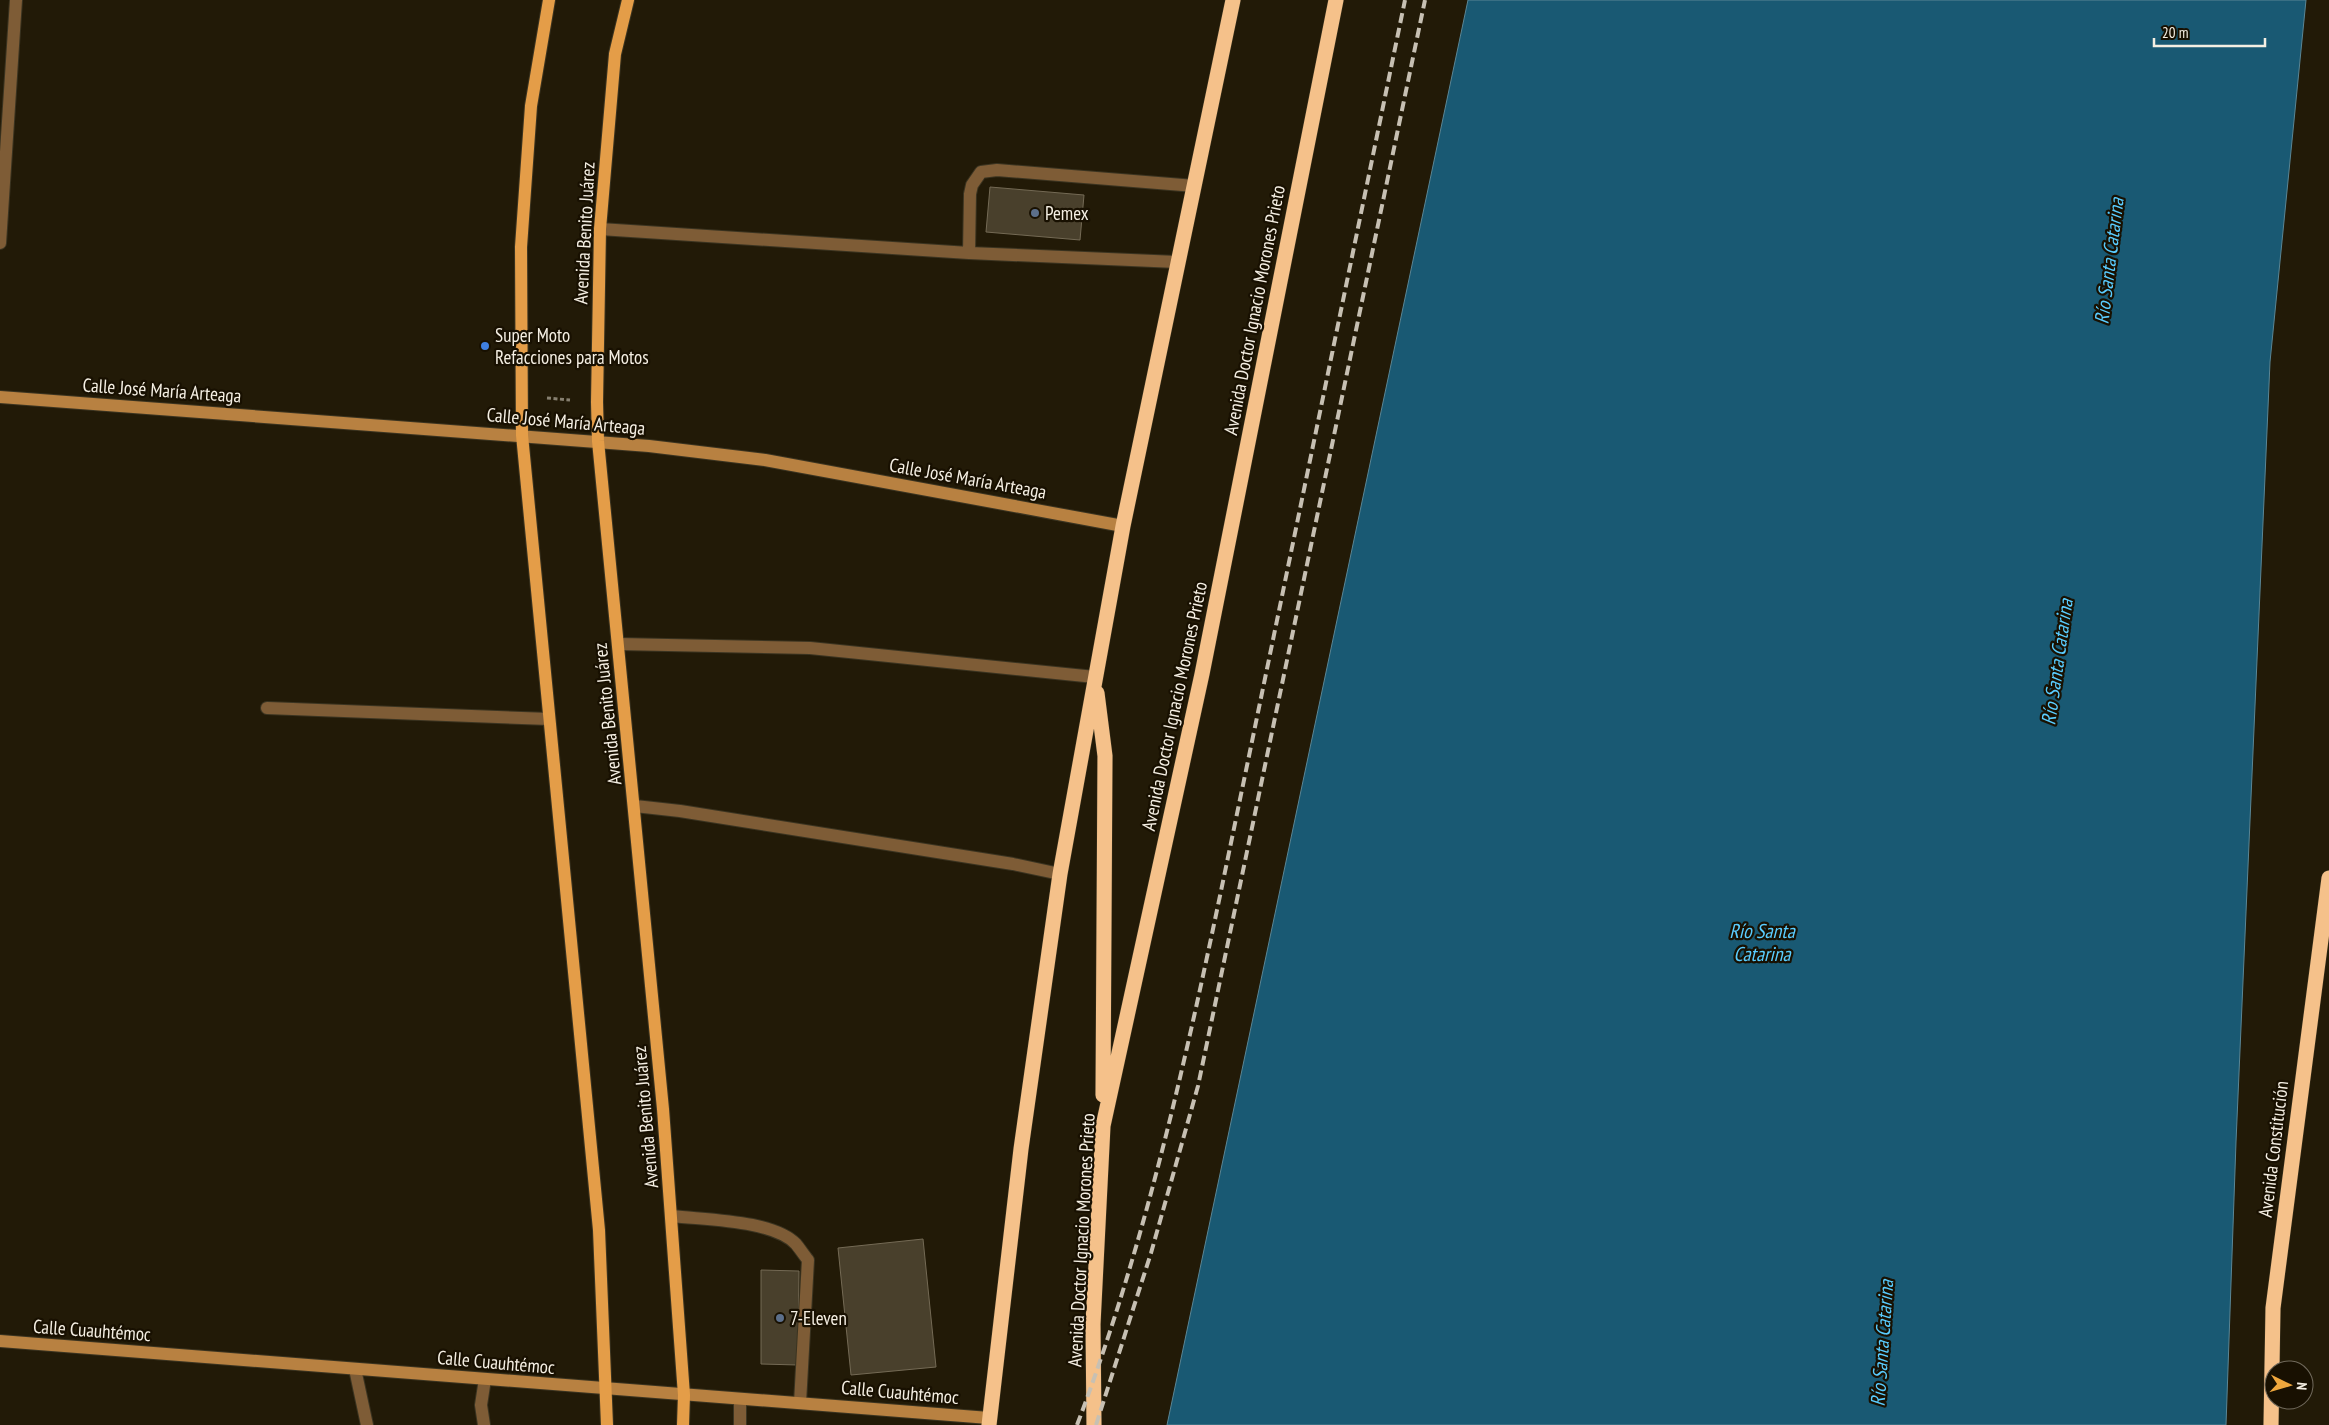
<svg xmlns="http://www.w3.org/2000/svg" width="2329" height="1425" viewBox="0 0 2329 1425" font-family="'PT Sans Narrow',sans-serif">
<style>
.water{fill:#195973;stroke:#5b8695}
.building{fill:#49402c;stroke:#746a55}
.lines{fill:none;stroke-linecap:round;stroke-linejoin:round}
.lane-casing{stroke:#3b3421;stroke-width:14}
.street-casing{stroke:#3b3421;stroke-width:14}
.secondary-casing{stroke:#3b3421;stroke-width:14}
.primary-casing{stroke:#3b3421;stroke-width:14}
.highway-casing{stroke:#3b3421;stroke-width:16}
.path{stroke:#878070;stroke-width:3;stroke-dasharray:4 2.5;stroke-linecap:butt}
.lane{stroke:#7e5c36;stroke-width:12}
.street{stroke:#7e5c36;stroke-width:12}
.secondary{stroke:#b88141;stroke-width:12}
.primary{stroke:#e49d48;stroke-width:12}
.highway{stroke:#f5c18a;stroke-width:15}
.rail{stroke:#c7c0b3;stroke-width:4;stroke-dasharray:10 5;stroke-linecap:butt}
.service-dot{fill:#5c6f8a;stroke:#181001;stroke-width:2}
.shop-dot{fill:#3f7fe0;stroke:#181001;stroke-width:2}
.labels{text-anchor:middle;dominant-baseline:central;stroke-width:4.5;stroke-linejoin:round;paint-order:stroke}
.poi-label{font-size:19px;fill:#f5efe3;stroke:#181001;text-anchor:start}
.street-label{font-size:19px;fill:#f5efe3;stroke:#181001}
.water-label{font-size:20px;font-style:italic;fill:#5acdff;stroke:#181001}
</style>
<rect width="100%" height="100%" fill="#221a07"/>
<!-- water -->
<path class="water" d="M 1468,0 L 2306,0 L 2270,362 L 2236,1142 L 2226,1425 L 1167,1425 Z"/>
<!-- building -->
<path class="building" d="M 990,187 L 1084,195 L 1080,240 L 986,232 Z
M 923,1239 L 936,1367 L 851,1375 L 838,1248 Z
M 761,1270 L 799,1271 L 798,1365 L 761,1364 Z"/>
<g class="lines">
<defs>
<path id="lane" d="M 600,229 L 969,253
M 1177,262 L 969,253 L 970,194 L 972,185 L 981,172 L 997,170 L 1195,186
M 619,644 L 810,648 L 1095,677
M 267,708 L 549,719
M 635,806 L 680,811 L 1013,864 L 1060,874
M 673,1216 C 706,1220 773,1220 796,1244 C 800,1249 804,1255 808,1260 L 800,1403
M 355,1369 L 367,1425
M 740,1399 L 740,1425
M 484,1425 L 481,1405 L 485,1379"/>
<path id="street" d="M 0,243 L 16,0"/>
<path id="secondary" d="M 0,397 L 649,446 L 765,460 L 1123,526
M 0,1341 L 989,1418"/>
<path id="primary" d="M 549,0 L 531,106 L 521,247 L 522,435 L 599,1230 L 607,1425
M 628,0 L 615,54 L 600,229 L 597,402 L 598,441 L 663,1109 L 684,1395 L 683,1425"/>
<path id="highway" d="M 1097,693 L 1105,756 L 1103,1095
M 989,1425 L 1021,1149 L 1060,874 L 1123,526 L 1233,0
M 1094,1425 L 1093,1324 L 1103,1126 L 1202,674 L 1336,0
M 2271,1425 L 2273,1308 L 2329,878"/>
</defs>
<!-- lane casing -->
<use href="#lane" class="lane-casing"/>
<!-- street casing -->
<use href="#street" class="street-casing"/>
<!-- secondary casing -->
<use href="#secondary" class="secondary-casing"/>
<!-- primary casing -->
<use href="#primary" class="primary-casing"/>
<!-- highway casing -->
<use href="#highway" class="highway-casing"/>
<!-- path -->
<path class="path" d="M 547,398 L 570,400"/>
<!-- lane -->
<use href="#lane" class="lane"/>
<!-- street -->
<use href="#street" class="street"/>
<!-- secondary -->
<use href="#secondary" class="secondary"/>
<!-- primary -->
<use href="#primary" class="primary"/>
<!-- highway -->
<use href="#highway" class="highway"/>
<!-- rail -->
<path class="rail" d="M 1077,1425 C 1159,1209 1202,981 1249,756 C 1301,504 1353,252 1405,0
M 1096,1425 L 1151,1253 L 1198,1086 L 1425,0"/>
</g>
<!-- markers -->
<g class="service-dot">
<circle cx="1035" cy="213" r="5"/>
<circle cx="780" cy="1318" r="5"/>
</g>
<circle class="shop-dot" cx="485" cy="346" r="5"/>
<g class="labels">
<!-- poi labels -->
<g class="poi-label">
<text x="1045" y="213">Pemex</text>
<text x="495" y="335">Super Moto<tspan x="495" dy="22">Refacciones para Motos</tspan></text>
<text x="790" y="1318">7-Eleven</text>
</g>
<!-- street labels -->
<g class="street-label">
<text transform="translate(584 233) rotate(-87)">Avenida Benito Juárez</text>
<text transform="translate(1254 310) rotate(-79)">Avenida Doctor Ignacio Morones Prieto</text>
<text transform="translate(162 390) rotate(4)">Calle José María Arteaga</text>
<text transform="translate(566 421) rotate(5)">Calle José María Arteaga</text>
<text transform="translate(968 478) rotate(10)">Calle José María Arteaga</text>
<text transform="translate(1174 706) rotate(-78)">Avenida Doctor Ignacio Morones Prieto</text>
<text transform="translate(607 714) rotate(-96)">Avenida Benito Juárez</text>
<text transform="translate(645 1117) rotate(-95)">Avenida Benito Juárez</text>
<text transform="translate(2273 1149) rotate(-83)">Avenida Constitución</text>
<text transform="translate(1081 1240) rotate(-87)">Avenida Doctor Ignacio Morones Prieto</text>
<text transform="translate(92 1330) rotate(4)">Calle Cuauhtémoc</text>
<text transform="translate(496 1362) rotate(5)">Calle Cuauhtémoc</text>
<text transform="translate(900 1392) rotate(5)">Calle Cuauhtémoc</text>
</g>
<!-- water labels -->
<g class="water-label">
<text transform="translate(2109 261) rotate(-83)">Río Santa Catarina</text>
<text transform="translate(2057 662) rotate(-82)">Río Santa Catarina</text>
<text x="1762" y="931">Río Santa<tspan x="1762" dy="23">Catarina</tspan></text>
<text transform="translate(1882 1343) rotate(-86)">Río Santa Catarina</text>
</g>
</g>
<!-- north arrow -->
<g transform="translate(2289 1385) rotate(95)"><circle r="24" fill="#181001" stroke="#70695b"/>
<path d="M0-4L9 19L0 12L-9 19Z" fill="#efa73d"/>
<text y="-8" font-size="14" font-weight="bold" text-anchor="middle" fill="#f5efe3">N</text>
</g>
<!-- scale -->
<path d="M2154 38v8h111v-8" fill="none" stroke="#f5efe3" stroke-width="2.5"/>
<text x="2162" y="38" font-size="15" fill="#f5efe3" stroke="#181001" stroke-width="4" paint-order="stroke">20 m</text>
</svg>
